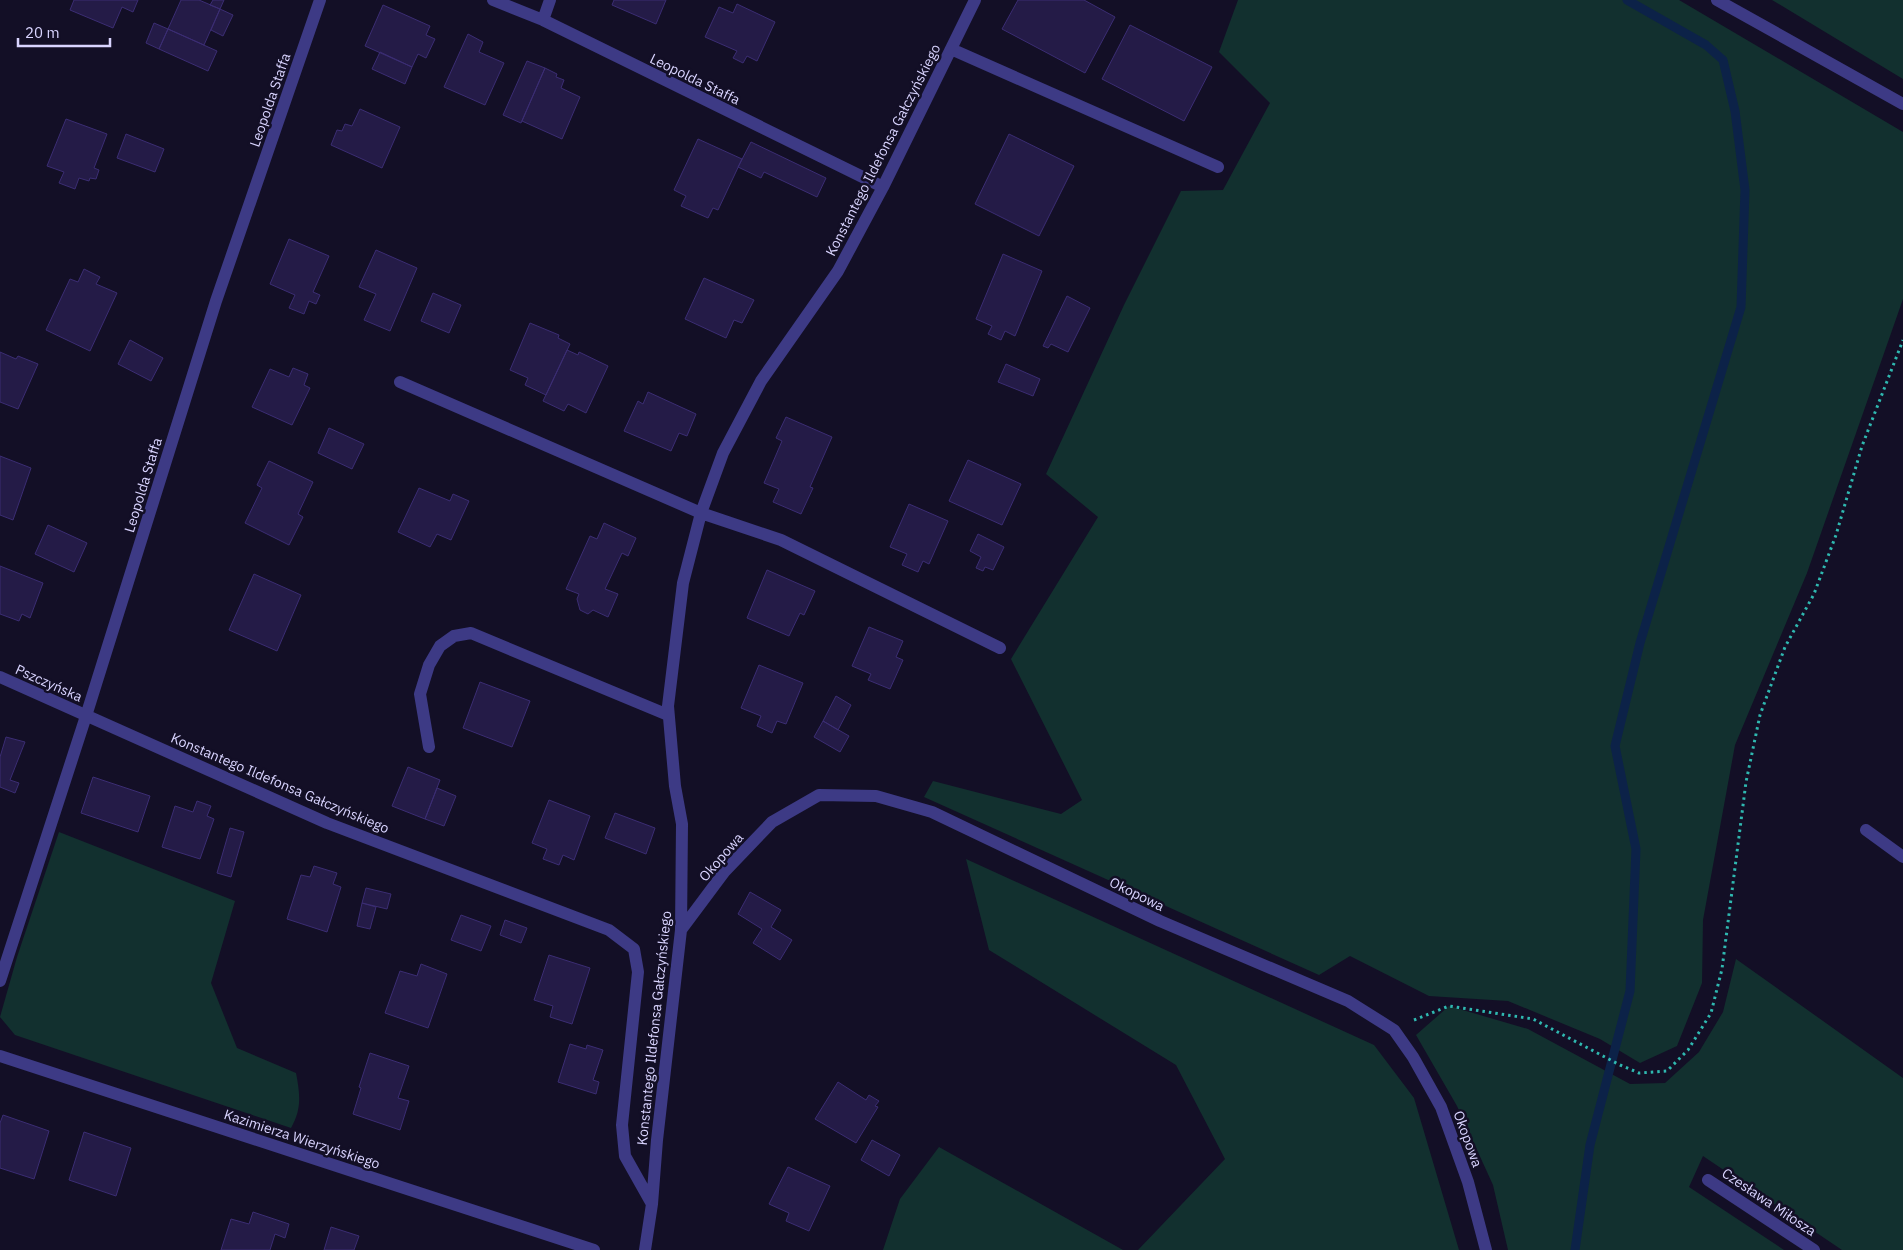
<svg xmlns="http://www.w3.org/2000/svg" width="1903" height="1250" viewBox="0 0 1903 1250" font-family="'IBM Plex Sans',sans-serif">
<style>
.green{fill:#12302f}
.lines{fill:none;stroke-linecap:round;stroke-linejoin:round}
.stream{stroke:#0c2248;stroke-width:9}
.building{fill:#241b47;stroke:#3b2d73}
.path{stroke:#2fb8b0;stroke-width:3;stroke-dasharray:2.5 4;stroke-linecap:butt}
.minor{stroke:#3d3a85;stroke-width:12}
.labels{text-anchor:middle;dominant-baseline:central;stroke-width:5;stroke-linejoin:round;paint-order:stroke}
.street-label{font-size:14px;fill:#d9d4ff;stroke:#130f26}
</style>
<rect width="100%" height="100%" fill="#130f26"/>
<!-- green -->
<path class="green" d="M 1238,0 L 1679,0 L 1903,132 L 1903,299 L 1807,573 L 1735,745 L 1703,920 L 1702,983 L 1677,1046 L 1640,1063 L 1600,1039 L 1508,1001 L 1429,996 L 1350,956 L 1319,975 L 924,797 L 933,781 L 1061,814 L 1082,800 L 1011,659 L 1098,517 L 1046,474 L 1124,305 L 1181,191 L 1223,190 L 1270,103 L 1219,52 Z
M 1772,0 L 1903,0 L 1903,79 Z
M 59,832 L 235,901 L 211,983 L 237,1048 L 296,1073 C 300,1094 302,1109 291,1128 L 15,1035 L 0,1017 L 17,957 Z
M 966,859 L 1374,1045 L 1414,1098 L 1459,1250 L 1138,1250 L 1225,1159 L 1176,1065 L 989,950 Z
M 1736,959 L 1903,1078 L 1903,1250 L 1842,1250 L 1703,1156 L 1689,1187 L 1784,1250 L 1508,1250 L 1493,1185 L 1457,1106 L 1416,1035 L 1449,1006 L 1528,1029 L 1630,1084 L 1665,1083 L 1699,1052 L 1723,1012 Z
M 939,1147 L 1123,1250 L 883,1250 L 900,1199 Z"/>
<g class="lines">
<!-- stream -->
<path class="stream" d="M 1575,1250 L 1590,1145 L 1630,991 L 1636,849 L 1615,746 L 1640,643 L 1741,307 L 1745,190 L 1735,111 L 1723,60 L 1706,45 L 1627,0"/>
</g>
<!-- building -->
<path class="building" d="M 74,0 L 138,0 L 133,12 L 122,7 L 113,28 L 70,10 Z
M 181,0 L 199,0 L 220,9 L 204,45 L 168,29 Z
M 213,0 L 224,0 L 220,9 L 210,5 Z
M 614,0 L 666,0 L 656,24 L 612,5 Z
M 1018,0 L 1084,0 L 1115,17 L 1085,73 L 1002,29 Z
M 737,4 L 775,22 L 757,61 L 747,56 L 743,63 L 733,58 L 737,51 L 705,37 L 719,7 L 733,13 Z
M 383,5 L 430,26 L 426,35 L 435,39 L 426,58 L 418,54 L 412,67 L 365,46 Z
M 220,9 L 233,15 L 223,36 L 211,30 Z
M 154,23 L 168,29 L 159,49 L 146,43 Z
M 1130,25 L 1212,67 L 1184,121 L 1102,79 Z
M 168,29 L 217,51 L 208,71 L 159,49 Z
M 468,34 L 483,42 L 479,52 L 504,63 L 485,105 L 444,87 Z
M 380,52 L 412,67 L 405,84 L 372,69 Z
M 527,61 L 545,68 L 521,123 L 503,115 Z
M 545,68 L 557,74 L 556,77 L 564,80 L 561,88 L 580,97 L 562,139 L 522,121 Z
M 360,109 L 400,127 L 382,168 L 331,145 L 337,130 L 342,131 L 345,124 L 352,126 Z
M 66,119 L 107,134 L 94,168 L 99,170 L 96,179 L 90,178 L 89,181 L 79,178 L 75,189 L 59,183 L 64,172 L 47,166 Z
M 126,134 L 164,149 L 155,172 L 117,158 Z
M 1009,134 L 1074,166 L 1039,236 L 975,204 Z
M 698,139 L 742,159 L 718,210 L 713,208 L 708,218 L 681,206 L 686,196 L 674,190 Z
M 751,142 L 826,178 L 817,197 L 764,172 L 761,178 L 738,167 Z
M 289,239 L 329,256 L 313,292 L 320,295 L 316,304 L 309,301 L 304,314 L 289,308 L 295,295 L 270,284 Z
M 376,250 L 417,268 L 390,331 L 364,320 L 376,294 L 359,287 Z
M 1003,254 L 1042,271 L 1015,336 L 1005,331 L 1001,340 L 988,334 L 992,326 L 976,319 Z
M 84,269 L 100,277 L 96,284 L 117,293 L 90,351 L 46,330 L 70,279 L 78,282 Z
M 704,278 L 754,300 L 742,323 L 734,320 L 726,338 L 685,319 Z
M 433,293 L 461,305 L 449,333 L 421,321 Z
M 1067,296 L 1090,308 L 1068,352 L 1051,344 L 1048,348 L 1043,346 Z
M 530,323 L 559,335 L 558,338 L 570,344 L 546,395 L 525,385 L 528,378 L 510,370 Z
M 130,340 L 163,358 L 151,381 L 118,364 Z
M 567,350 L 578,355 L 579,352 L 608,366 L 586,413 L 568,404 L 564,411 L 543,401 Z
M 0,352 L 16,359 L 18,356 L 38,364 L 18,409 L 0,402 Z
M 1006,364 L 1040,379 L 1033,396 L 998,382 Z
M 293,368 L 308,374 L 304,385 L 310,388 L 292,425 L 252,407 L 270,369 L 289,377 Z
M 648,392 L 696,414 L 687,436 L 679,433 L 671,451 L 624,431 L 638,401 L 643,404 Z
M 786,417 L 832,437 L 810,487 L 813,488 L 801,514 L 773,502 L 779,489 L 764,483 L 782,441 L 776,438 Z
M 329,428 L 364,444 L 352,469 L 318,453 Z
M 0,456 L 31,468 L 13,520 L 0,515 Z
M 968,460 L 1021,484 L 1002,525 L 949,501 Z
M 269,461 L 313,482 L 298,514 L 303,517 L 289,545 L 245,523 L 262,488 L 257,485 Z
M 419,488 L 450,501 L 453,494 L 469,501 L 451,540 L 437,534 L 430,547 L 398,532 Z
M 909,504 L 948,521 L 929,564 L 923,561 L 918,572 L 902,565 L 907,554 L 890,547 Z
M 604,523 L 636,538 L 628,556 L 622,553 L 605,589 L 618,594 L 608,617 L 593,610 L 588,614 L 580,610 L 577,599 L 579,594 L 566,589 L 590,536 L 597,539 Z
M 48,525 L 87,543 L 74,572 L 35,554 Z
M 978,534 L 1004,547 L 993,570 L 985,567 L 983,571 L 976,568 L 981,557 L 970,551 Z
M 0,566 L 43,583 L 30,618 L 22,614 L 19,621 L 0,614 Z
M 767,570 L 815,591 L 804,615 L 800,613 L 789,636 L 747,618 Z
M 254,574 L 301,595 L 277,651 L 229,630 Z
M 869,627 L 903,641 L 896,657 L 903,660 L 890,689 L 868,680 L 871,674 L 852,666 Z
M 759,665 L 803,683 L 786,724 L 777,721 L 772,733 L 757,726 L 761,716 L 741,708 Z
M 480,682 L 530,701 L 512,747 L 463,728 Z
M 836,696 L 851,705 L 838,730 L 823,721 Z
M 823,721 L 849,736 L 840,752 L 814,737 Z
M 6,737 L 25,742 L 10,780 L 19,783 L 15,793 L 0,787 L 0,757 Z
M 408,767 L 440,780 L 425,819 L 392,806 Z
M 93,777 L 150,796 L 138,832 L 81,813 Z
M 437,788 L 456,796 L 444,826 L 425,819 Z
M 549,800 L 590,816 L 574,860 L 563,855 L 559,865 L 543,859 L 547,849 L 532,843 Z
M 197,801 L 211,806 L 207,816 L 214,819 L 200,859 L 162,847 L 175,806 L 193,812 Z
M 615,813 L 655,828 L 646,854 L 605,838 Z
M 230,828 L 244,832 L 231,877 L 217,873 Z
M 314,866 L 337,873 L 333,884 L 341,887 L 327,932 L 287,919 L 301,875 L 310,877 Z
M 366,888 L 391,894 L 387,909 L 362,903 Z
M 750,892 L 781,910 L 771,927 L 792,940 L 780,960 L 753,943 L 762,929 L 738,914 Z
M 362,903 L 376,907 L 370,929 L 357,926 Z
M 461,915 L 491,926 L 481,951 L 451,940 Z
M 505,920 L 527,928 L 521,943 L 500,935 Z
M 549,955 L 590,968 L 572,1024 L 550,1017 L 553,1006 L 534,1000 Z
M 421,964 L 447,974 L 428,1028 L 385,1013 L 400,971 L 417,976 Z
M 570,1044 L 586,1049 L 587,1045 L 603,1050 L 593,1080 L 599,1082 L 596,1094 L 558,1082 Z
M 370,1053 L 409,1066 L 398,1098 L 409,1101 L 400,1130 L 353,1114 L 361,1088 L 359,1087 Z
M 838,1082 L 866,1100 L 869,1095 L 879,1101 L 875,1106 L 878,1107 L 856,1143 L 815,1119 Z
M 3,1115 L 49,1131 L 34,1179 L 0,1168 L 0,1123 Z
M 84,1132 L 131,1148 L 116,1196 L 69,1180 Z
M 872,1140 L 900,1155 L 889,1176 L 861,1160 Z
M 788,1167 L 830,1186 L 809,1231 L 786,1221 L 789,1213 L 769,1204 Z
M 253,1212 L 289,1224 L 285,1238 L 275,1234 L 270,1250 L 221,1250 L 231,1219 L 249,1224 Z
M 331,1227 L 359,1236 L 354,1250 L 324,1250 Z"/>
<g class="lines">
<!-- path -->
<path class="path" d="M 1414,1020 L 1449,1006 L 1533,1019 L 1620,1065 L 1639,1073 L 1667,1071 L 1688,1050 L 1711,1013 L 1722,969 L 1746,782 L 1760,715 L 1785,647 L 1814,594 L 1836,535 L 1862,446 L 1903,340"/>
<!-- minor -->
<path class="minor" d="M 493,0 L 543,20 L 883,187
M 1717,0 L 1903,104
M 543,20 L 550,0
M 951,49 L 1218,167
M 400,382 L 701,513 L 781,540 L 1000,648
M 0,677 L 327,823 L 609,930 L 634,949 L 638,972 L 622,1125 L 625,1156 L 652,1204
M 429,747 L 420,694 L 429,665 L 440,646 L 454,636 L 471,633 L 668,715
M 1866,830 L 1903,857
M 681,930 L 725,871 L 772,822 L 819,795 L 876,796 L 932,812 L 1160,921 L 1348,1001 L 1394,1030 L 1413,1057 L 1441,1107 L 1468,1182 L 1486,1250
M 0,981 L 86,716 L 216,301 L 320,0
M 0,1056 L 594,1250
M 1708,1180 L 1814,1250
M 645,1250 L 652,1204 L 657,1140 L 681,930 L 682,824 L 675,786 L 668,706 L 683,583 L 701,513 L 723,453 L 761,381 L 838,271 L 883,187 L 975,0"/>
</g>
<g class="labels">
<!-- street labels -->
<g class="street-label">
<text transform="translate(695 79) rotate(26)">Leopolda Staffa</text>
<text transform="translate(270 100) rotate(-71)">Leopolda Staffa</text>
<text transform="translate(883 150) rotate(-63)">Konstantego Ildefonsa Gałczyńskiego</text>
<text transform="translate(143 485) rotate(-73)">Leopolda Staffa</text>
<text transform="translate(49 683) rotate(24)">Pszczyńska</text>
<text transform="translate(280 783) rotate(23)">Konstantego Ildefonsa Gałczyńskiego</text>
<text transform="translate(721 857) rotate(-49)">Okopowa</text>
<text transform="translate(1137 894) rotate(26)">Okopowa</text>
<text transform="translate(654 1028) rotate(-84)">Konstantego Ildefonsa Gałczyńskiego</text>
<text transform="translate(302 1139) rotate(18)">Kazimierza Wierzyńskiego</text>
<text transform="translate(1468 1139) rotate(70)">Okopowa</text>
<text transform="translate(1769 1202) rotate(34)">Czesława Miłosza</text>
</g>
</g>
<!-- scale -->
<path d="M18 38v8h92v-8" fill="none" stroke="#d9d4ff" stroke-width="2.5"/>
<text x="25" y="38" font-size="15" fill="#d9d4ff" stroke="#130f26" stroke-width="4" paint-order="stroke">20 m</text>
</svg>
